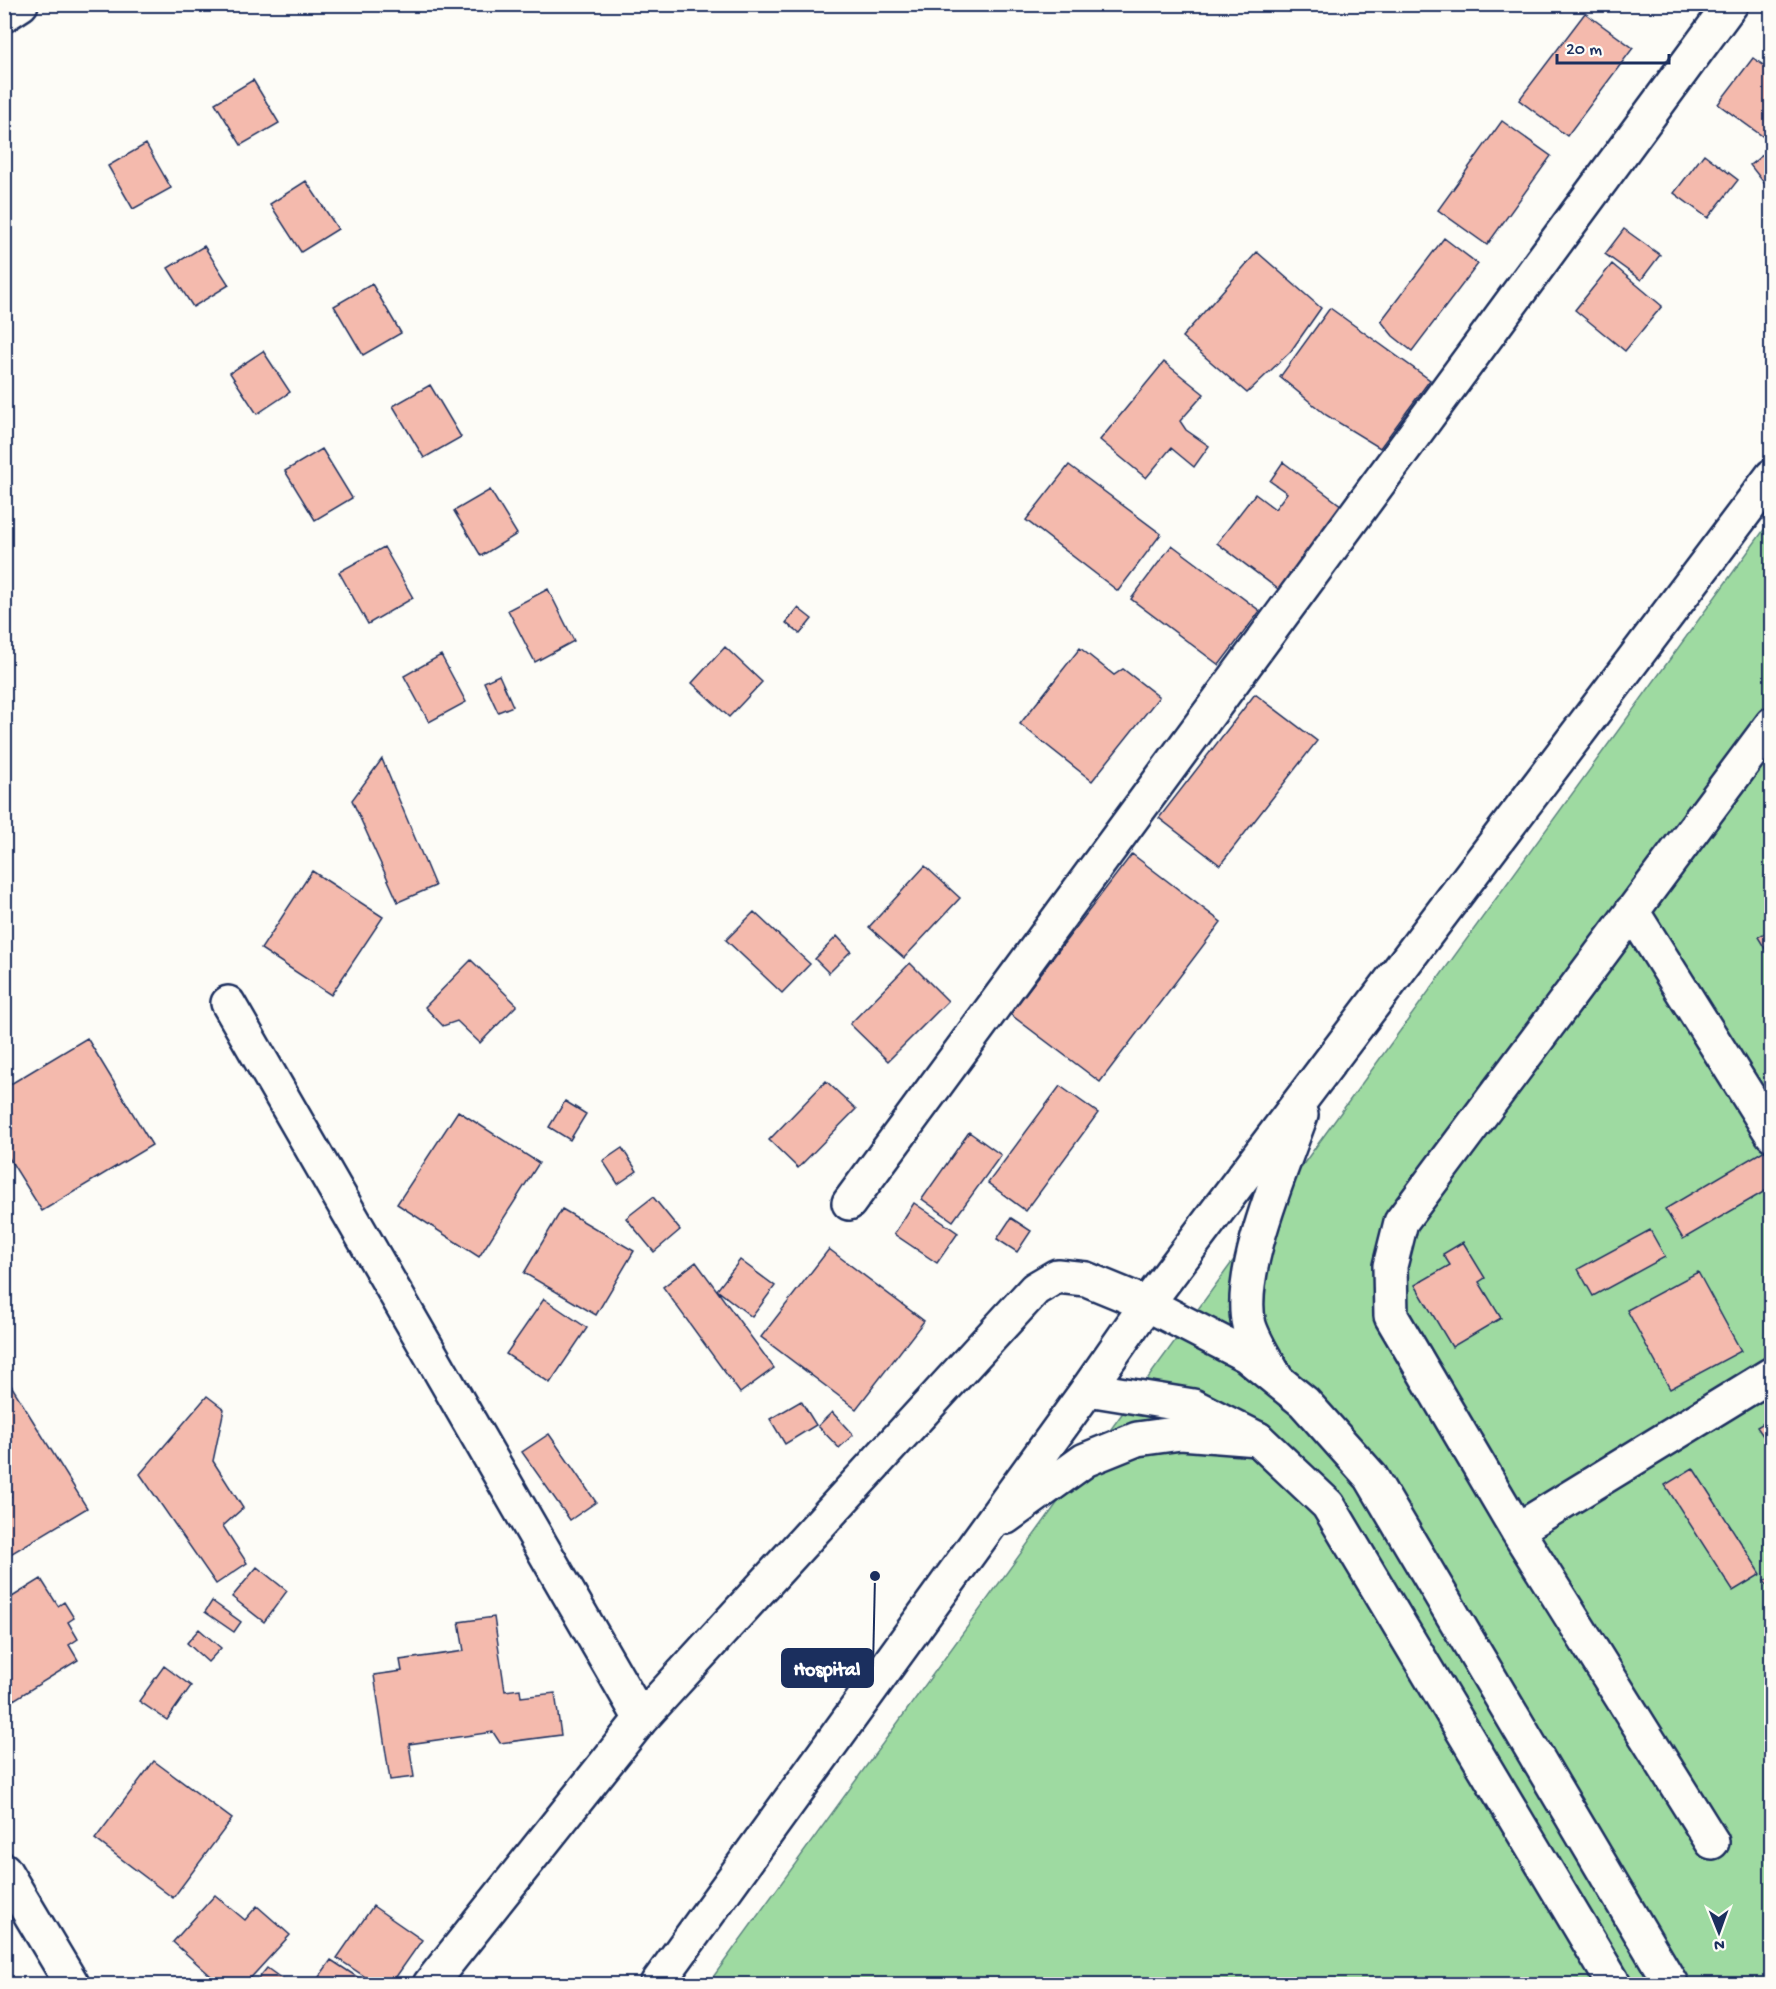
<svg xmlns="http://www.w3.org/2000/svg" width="1776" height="1989" viewBox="0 0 1776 1989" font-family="'Gochi Hand',sans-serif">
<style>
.green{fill:#9edaa1;stroke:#5c8480;stroke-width:1.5}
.building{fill:#f4baad;stroke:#1b2f5e;stroke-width:1.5}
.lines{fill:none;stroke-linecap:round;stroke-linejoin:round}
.minor-casing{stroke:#1b2f5e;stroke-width:38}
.secondary-casing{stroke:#1b2f5e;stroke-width:38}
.primary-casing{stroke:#1b2f5e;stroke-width:38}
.minor{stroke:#fdfcf7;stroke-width:33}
.secondary{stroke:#fdfcf7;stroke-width:33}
.primary{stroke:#fdfcf7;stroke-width:33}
.leader{fill:none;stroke:#1b2f5e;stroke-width:2}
.callout-dot{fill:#1b2f5e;stroke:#fdfcf7;stroke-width:2}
.callout{fill:#1b2f5e;stroke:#1b2f5e;stroke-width:2}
.callout-label{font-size:20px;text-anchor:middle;font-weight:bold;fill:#fff}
</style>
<rect width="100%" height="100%" fill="#fdfcf7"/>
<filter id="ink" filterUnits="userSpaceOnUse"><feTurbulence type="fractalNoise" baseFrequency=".0167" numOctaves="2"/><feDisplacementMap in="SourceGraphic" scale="12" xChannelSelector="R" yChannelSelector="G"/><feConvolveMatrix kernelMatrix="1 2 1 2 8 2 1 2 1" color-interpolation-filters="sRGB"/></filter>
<g filter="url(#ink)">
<!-- green -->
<path class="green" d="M 1771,520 L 1771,1984 L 708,1984 Z"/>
<!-- building -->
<path class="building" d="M 1585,13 L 1633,48 L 1567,136 L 1519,100 Z
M 1753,58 L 1772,71 L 1772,143 L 1718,104 Z
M 253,80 L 279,123 L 241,145 L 215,103 Z
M 1502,121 L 1551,156 L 1487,245 L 1438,210 Z
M 146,144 L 171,188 L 133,209 L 108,166 Z
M 1704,154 L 1738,180 L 1708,218 L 1674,193 Z
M 1764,154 L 1772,164 L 1772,193 L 1750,165 Z
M 306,181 L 338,229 L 301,252 L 270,204 Z
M 1624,229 L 1660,255 L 1641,280 L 1605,254 Z
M 1444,238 L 1478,264 L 1412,351 L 1393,336 L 1381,321 Z
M 204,246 L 229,285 L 193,307 L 168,268 Z
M 1257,252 L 1321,308 L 1291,351 L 1247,393 L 1182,337 Z
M 1612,264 L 1662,306 L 1625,351 L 1575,310 Z
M 372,284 L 401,333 L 363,355 L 334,306 Z
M 1330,308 L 1430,380 L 1380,448 L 1326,415 L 1280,377 Z
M 263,351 L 290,392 L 257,414 L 230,373 Z
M 1164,362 L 1204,394 L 1180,421 L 1186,430 L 1209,446 L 1194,467 L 1171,448 L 1146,478 L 1100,440 Z
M 430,385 L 461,437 L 424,458 L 393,406 Z
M 322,449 L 352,498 L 315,520 L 285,471 Z
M 1283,462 L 1346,509 L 1282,592 L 1217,543 L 1255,494 L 1275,509 L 1287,493 L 1270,481 Z
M 1069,465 L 1161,534 L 1118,591 L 1026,520 Z
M 490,490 L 517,534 L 481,556 L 454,511 Z
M 1172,545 L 1260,611 L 1219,665 L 1131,599 Z
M 384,547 L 413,598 L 368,624 L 339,572 Z
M 548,589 L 574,641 L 535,662 L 508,610 Z
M 798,608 L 812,619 L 800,634 L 786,623 Z
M 725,647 L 762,682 L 729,717 L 692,683 Z
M 1080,648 L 1114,675 L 1123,669 L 1159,697 L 1092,781 L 1020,724 Z
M 441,655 L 466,702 L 429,722 L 404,676 Z
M 499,675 L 513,706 L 498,712 L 484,682 Z
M 1255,694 L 1317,741 L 1220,865 L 1159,818 Z
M 382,759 L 435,886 L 398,902 L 352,800 Z
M 1132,854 L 1221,922 L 1100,1082 L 1010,1014 Z
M 925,866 L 960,898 L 904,958 L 869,927 Z
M 312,871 L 383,917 L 331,995 L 261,949 Z
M 754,912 L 810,964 L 782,993 L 726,940 Z
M 1772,929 L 1772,960 L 1758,937 Z
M 837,936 L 851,951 L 829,973 L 815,959 Z
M 471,960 L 517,1005 L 480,1043 L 457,1021 L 443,1026 L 425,1007 Z
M 910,963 L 948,1001 L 888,1061 L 850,1024 Z
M 87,1038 L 152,1145 L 42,1211 L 4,1150 L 4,1088 Z
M 826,1081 L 856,1109 L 798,1168 L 769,1140 Z
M 1060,1086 L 1098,1113 L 1026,1211 L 988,1183 Z
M 565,1101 L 586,1114 L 570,1140 L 549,1127 Z
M 458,1111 L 539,1163 L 479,1257 L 397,1204 Z
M 969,1132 L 1001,1155 L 953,1221 L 922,1199 Z
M 622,1148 L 637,1171 L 618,1184 L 603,1161 Z
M 1765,1150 L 1772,1162 L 1772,1187 L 1683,1239 L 1665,1209 Z
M 653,1197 L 680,1230 L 654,1252 L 626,1218 Z
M 914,1203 L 958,1233 L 937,1263 L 894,1234 Z
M 562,1209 L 634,1251 L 596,1315 L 524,1273 Z
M 1011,1218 L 1031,1231 L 1017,1252 L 997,1239 Z
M 1650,1230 L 1665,1257 L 1593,1296 L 1578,1269 Z
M 1463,1242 L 1485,1278 L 1479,1282 L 1501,1318 L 1452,1347 L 1415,1285 L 1450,1265 L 1443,1254 Z
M 829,1249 L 924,1321 L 856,1409 L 761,1337 Z
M 740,1260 L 775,1286 L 752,1317 L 717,1290 Z
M 696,1262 L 774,1368 L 740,1393 L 663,1287 Z
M 1698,1272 L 1741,1351 L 1670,1389 L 1627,1310 Z
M 544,1299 L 587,1328 L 550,1383 L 506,1354 Z
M 4,1374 L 87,1508 L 4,1558 L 4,1500 L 11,1497 L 4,1487 Z
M 207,1396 L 224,1409 L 213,1461 L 243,1508 L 223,1526 L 247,1563 L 216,1584 L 140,1474 Z
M 801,1401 L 816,1425 L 785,1444 L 770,1419 Z
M 832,1412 L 853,1435 L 839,1448 L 818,1426 Z
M 1772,1418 L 1772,1449 L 1757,1427 Z
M 549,1434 L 596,1502 L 570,1520 L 522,1452 Z
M 1693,1468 L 1761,1574 L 1733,1591 L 1665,1485 Z
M 257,1567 L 287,1591 L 264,1622 L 232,1597 Z
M 1772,1577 L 1772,1592 L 1764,1581 Z
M 41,1579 L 58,1606 L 64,1602 L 74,1618 L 68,1622 L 78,1639 L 69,1645 L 78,1660 L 4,1706 L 4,1602 Z
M 212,1601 L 241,1622 L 234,1632 L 205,1612 Z
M 494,1617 L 505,1691 L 520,1689 L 521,1697 L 555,1693 L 561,1735 L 500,1743 L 493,1732 L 409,1744 L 414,1777 L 390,1780 L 374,1675 L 402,1671 L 400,1660 L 464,1651 L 459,1622 Z
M 199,1629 L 221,1648 L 208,1662 L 187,1643 Z
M 164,1666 L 191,1686 L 167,1720 L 139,1701 Z
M 154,1761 L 232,1819 L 173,1898 L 95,1839 Z
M 215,1895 L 245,1920 L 257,1906 L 290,1935 L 245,1984 L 220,1984 L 173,1942 Z
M 373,1906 L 422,1940 L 391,1984 L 376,1984 L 337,1958 Z
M 331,1960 L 368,1984 L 314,1984 Z
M 267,1968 L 289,1984 L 254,1984 Z"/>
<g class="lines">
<defs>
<path id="minor" d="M 1632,911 L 1772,1134
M 228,1003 L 641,1719
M 849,1203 L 1731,4
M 1088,1389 L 1193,1406 L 1258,1439 L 1328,1505 L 1614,1984
M 1517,1530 L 1772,1374
M 1712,1842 L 1517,1530 L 1391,1316 L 1390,1266 L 1401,1222 L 1772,724
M 4,1870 L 72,1984
M 430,1984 L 641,1719 L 1035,1289 L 1057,1276 L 1086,1279 L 1147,1304 L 1246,1355 L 1304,1402 L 1371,1477 L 1671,1984"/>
<path id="secondary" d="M 4,15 L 21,4"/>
<path id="primary" d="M 1276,1378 C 1268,1363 1254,1342 1249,1325 C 1236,1273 1283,1166 1301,1115
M 1006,1517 L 1085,1460 L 1137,1439 L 1181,1433 L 1258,1439
M 657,1984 L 1088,1389 L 1147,1304 L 1772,476"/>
</defs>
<!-- minor casing -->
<use href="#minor" class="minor-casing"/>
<!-- secondary casing -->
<use href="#secondary" class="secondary-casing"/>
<!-- primary casing -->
<use href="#primary" class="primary-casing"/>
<!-- minor -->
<use href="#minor" class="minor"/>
<!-- secondary -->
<use href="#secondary" class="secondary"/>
<!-- primary -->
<use href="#primary" class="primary"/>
</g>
</g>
<!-- callouts -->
<path class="leader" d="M875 1576L873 1668"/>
<circle class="callout-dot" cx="875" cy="1576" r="6"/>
<rect class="callout" x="782" y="1649" width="91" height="38" rx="6"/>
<g class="callout-label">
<text x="827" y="1675">Hospital</text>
</g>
<!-- margin -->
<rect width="1776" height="1989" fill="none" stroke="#fdfcf7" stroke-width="24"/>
<rect x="12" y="12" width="1752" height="1965" fill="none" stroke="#1b2f5e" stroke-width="2" filter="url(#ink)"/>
<!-- north arrow -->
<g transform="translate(1719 1932) rotate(179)" stroke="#fdfcf7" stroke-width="4.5" paint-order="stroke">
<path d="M0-4.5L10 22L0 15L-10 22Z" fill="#1b2f5e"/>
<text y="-9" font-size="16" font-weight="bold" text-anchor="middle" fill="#1b2f5e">N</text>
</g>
<!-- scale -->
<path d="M1557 54v9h112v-9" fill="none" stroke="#1b2f5e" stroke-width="3"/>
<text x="1566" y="54" font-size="18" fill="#1b2f5e" stroke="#fdfcf7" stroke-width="4.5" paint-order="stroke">20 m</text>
</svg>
